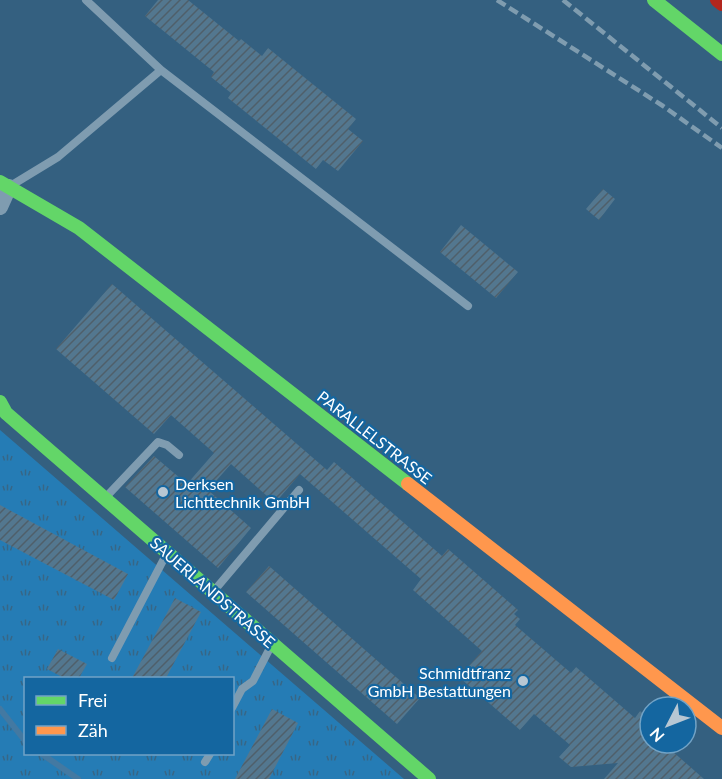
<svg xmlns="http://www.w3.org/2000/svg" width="722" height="779" viewBox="0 0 722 779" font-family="Lato,sans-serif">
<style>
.grass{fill:url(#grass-tufts);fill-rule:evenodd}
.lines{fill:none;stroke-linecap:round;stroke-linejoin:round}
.stream{stroke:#4379a2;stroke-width:6}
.building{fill:url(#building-hatch)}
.lane{stroke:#7f9cb0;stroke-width:8}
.street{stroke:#7f9cb0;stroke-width:16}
.fast{stroke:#63d668;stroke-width:14}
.slow{stroke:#ff974d;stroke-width:14}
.jam{stroke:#b3261e;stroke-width:14}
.rail{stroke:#7f9caf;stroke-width:4.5;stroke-dasharray:10 4.5;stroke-linecap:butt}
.poi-dot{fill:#b8c7d3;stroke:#1466a0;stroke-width:2}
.labels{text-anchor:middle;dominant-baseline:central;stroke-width:4.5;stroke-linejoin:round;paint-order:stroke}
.street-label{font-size:16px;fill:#fff;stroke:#1466a0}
.poi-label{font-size:16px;fill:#fff;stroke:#1466a0;text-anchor:start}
</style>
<defs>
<pattern id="grass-tufts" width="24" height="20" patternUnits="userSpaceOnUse" patternTransform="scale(1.5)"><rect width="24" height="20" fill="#257cb5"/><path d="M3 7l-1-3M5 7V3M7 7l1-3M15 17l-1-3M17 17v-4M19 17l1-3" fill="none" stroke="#376686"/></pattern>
<pattern id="building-hatch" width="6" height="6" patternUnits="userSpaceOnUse" patternTransform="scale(1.5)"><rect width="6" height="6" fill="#53778f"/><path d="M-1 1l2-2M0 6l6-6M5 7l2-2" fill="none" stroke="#4f5f6a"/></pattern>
</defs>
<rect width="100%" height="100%" fill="#346080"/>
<!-- grass -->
<path class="grass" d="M 0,430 L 404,779 L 0,779 ZM 26,678 L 232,678 L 232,754 L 26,754 Z"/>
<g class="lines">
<!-- stream -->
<path class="stream" d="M 0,709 L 26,742
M 42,754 L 78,779"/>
</g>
<!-- building -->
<path class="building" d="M 158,0 L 188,0 L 239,41 L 241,39 L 262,56 L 268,48 L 356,119 L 348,129 L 363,141 L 338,171 L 323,160 L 316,169 L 228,98 L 231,93 L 211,77 L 214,72 L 145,16 Z
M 603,189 L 615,199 L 599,220 L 586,209 Z
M 461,225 L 518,272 L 496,298 L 440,252 Z
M 112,284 L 327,470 L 334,462 L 442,556 L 448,549 L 518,610 L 514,614 L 520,619 L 515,625 L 571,673 L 576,667 L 635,718 L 640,711 L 650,720 L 650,743 L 663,743 L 704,779 L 604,779 L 618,763 L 571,767 L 559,757 L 570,745 L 534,714 L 520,730 L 459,677 L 482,651 L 413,590 L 421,579 L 300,474 L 275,503 L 231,464 L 208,490 L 251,528 L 218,568 L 125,487 L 154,456 L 187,484 L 214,453 L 171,415 L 154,434 L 56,349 Z
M 0,505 L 128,574 L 114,600 L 0,540 Z
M 269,566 L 420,698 L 397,724 L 246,592 Z
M 175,598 L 201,612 L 166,678 L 132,678 Z
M 58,649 L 87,664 L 79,678 L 64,678 L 47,669 Z
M 272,709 L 298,723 L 269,779 L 235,779 Z"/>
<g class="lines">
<!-- lane -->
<path class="lane" d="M 86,0 L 161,70
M 12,185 L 58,157 L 161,70 L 468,306
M 105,498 L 158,442 L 167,445 L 179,455
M 213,592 L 299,490
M 112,658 L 167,553
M 232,708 L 242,689 L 253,681 L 272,644
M 205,762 L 210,754"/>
<!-- street -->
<path class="street" d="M 0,207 L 9,187"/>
<!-- fast -->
<path class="fast" d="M 654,0 L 722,54
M 0,182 L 79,228 L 408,484
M 0,402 L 6,413 L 429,779"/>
<!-- slow -->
<path class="slow" d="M 408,484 L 722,728"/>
<!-- jam -->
<path class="jam" d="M 717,0 L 722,4"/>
<!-- rail -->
<path class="rail" d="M 497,0 L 663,106 L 722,148
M 563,0 L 722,128"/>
</g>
<!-- markers -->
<g class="poi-dot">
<circle cx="163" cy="492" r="6"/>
<circle cx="523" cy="681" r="6"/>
</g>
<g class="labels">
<!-- street labels -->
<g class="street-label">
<text transform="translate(375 437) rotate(38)">PARALLELSTRASSE</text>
<text transform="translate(213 592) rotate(41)">SAUERLANDSTRASSE</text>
</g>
<!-- poi labels -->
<g class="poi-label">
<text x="175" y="483">Derksen<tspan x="175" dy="18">Lichttechnik GmbH</tspan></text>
<text x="511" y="672" text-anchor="end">Schmidtfranz<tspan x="511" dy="18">GmbH Bestattungen</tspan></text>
</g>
</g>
<!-- legend -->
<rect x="24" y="677" width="210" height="78" fill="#1466a0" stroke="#72a3c6" stroke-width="1.5"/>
<rect x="36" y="696" width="30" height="9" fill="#63d668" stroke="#72a3c6" stroke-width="1.5"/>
<text x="78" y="707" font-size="18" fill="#ffffff">Frei</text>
<rect x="36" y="726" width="30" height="9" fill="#ff974d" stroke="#72a3c6" stroke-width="1.5"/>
<text x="78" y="737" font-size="18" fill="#ffffff">Zäh</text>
<!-- north arrow -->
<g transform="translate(668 725) rotate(228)"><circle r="28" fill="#1466a0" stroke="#72a3c6" stroke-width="1.5"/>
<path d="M0-4.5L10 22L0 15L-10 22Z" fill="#b8c7d3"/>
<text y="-9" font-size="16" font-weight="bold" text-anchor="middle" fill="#ffffff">N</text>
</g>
</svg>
